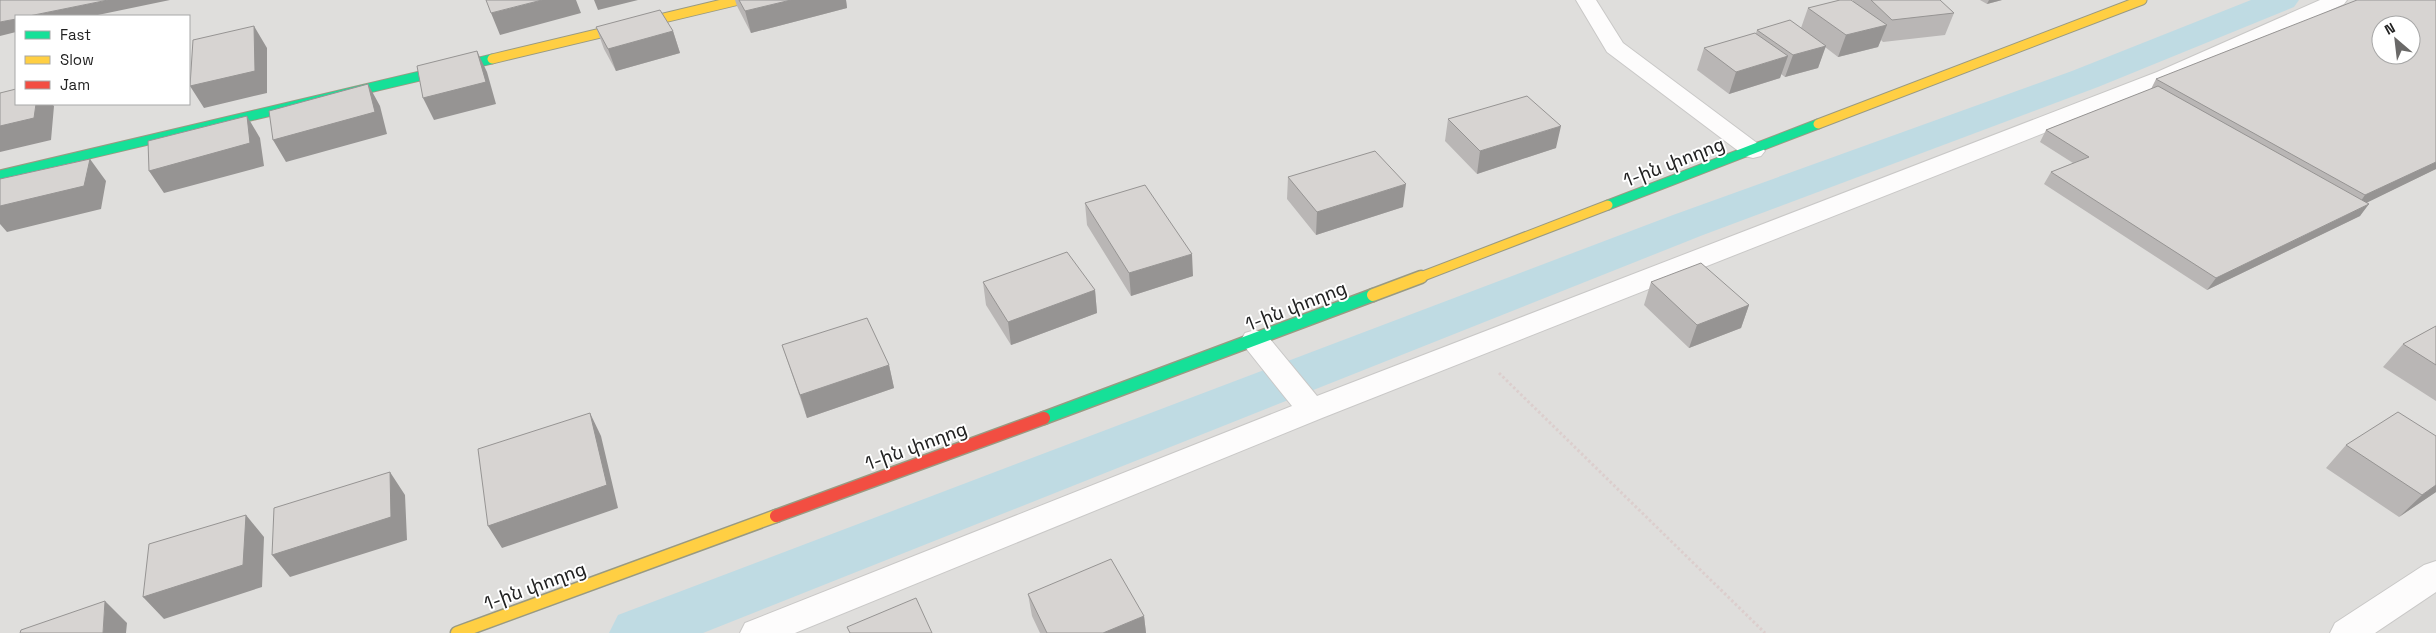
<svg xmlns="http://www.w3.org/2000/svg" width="2436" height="633" viewBox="0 0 2436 633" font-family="'Space Grotesk','Noto Sans Armenian',sans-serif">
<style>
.residential{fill:#dfdedc;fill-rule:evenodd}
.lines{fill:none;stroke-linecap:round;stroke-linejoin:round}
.canal{fill:#bfdbe3;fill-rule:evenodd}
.street-casing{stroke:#c9c8c7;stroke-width:2}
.fast-far1-casing{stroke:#999a82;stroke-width:11}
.fast-casing{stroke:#999a82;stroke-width:15}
.slow-far1-casing{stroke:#999a82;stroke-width:11}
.slow-casing{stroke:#999a82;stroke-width:15}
.jam-casing{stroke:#999a82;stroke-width:15}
.path{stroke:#dccecd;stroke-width:3;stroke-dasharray:2.5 2.5;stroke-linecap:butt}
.street{fill:#fdfcfc;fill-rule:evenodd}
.fast-far1{stroke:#16e098;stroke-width:9}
.fast{stroke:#16e098;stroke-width:12}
.slow-far1{stroke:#ffcf43;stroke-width:9}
.slow{stroke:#ffcf43;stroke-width:12}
.jam{stroke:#f24e42;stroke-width:12}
.wall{fill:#b9b6b5}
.shaded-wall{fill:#969493}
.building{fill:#d7d4d2;stroke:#969493;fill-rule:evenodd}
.labels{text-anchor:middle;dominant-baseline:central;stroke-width:4;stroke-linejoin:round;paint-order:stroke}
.street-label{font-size:19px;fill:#222;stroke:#fff}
</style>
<rect width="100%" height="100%" fill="#f0eeeb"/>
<!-- residential -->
<path class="residential" d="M 0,0 L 2436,0 L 2436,633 L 0,633 ZM 16,16 L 189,16 L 189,104 L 16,104 ZM 2381,25 L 2411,25 L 2411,55 L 2381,55 Z"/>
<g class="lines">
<!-- canal -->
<path class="canal" d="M 2251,0 L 2299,0 L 2294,7 L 2098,87 L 1703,235 L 703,633 L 609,633 L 618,615 L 1673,215 L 2072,71 Z"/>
<defs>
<path id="street" d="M 1576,0 L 1596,0 L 1623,43 L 1761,146 L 1765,151 L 1761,156 L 1753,158 L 1745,156 L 1607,52 Z
M 2320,0 L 2347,0 L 2344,4 L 2173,82 L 1322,418 L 795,633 L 740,633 L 745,623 L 1292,406 L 1245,347 L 1241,340 L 1245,333 L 1255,330 L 1265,333 L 1317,396 L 2157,72 Z
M 2436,561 L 2436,592 L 2375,633 L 2330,633 L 2335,623 L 2424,565 Z"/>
<path id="fast-far1" d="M 0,175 L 492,59
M 1608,205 L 1818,124"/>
<path id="fast" d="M 1044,418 L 1373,295"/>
<path id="slow-far1" d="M 492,59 L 739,0
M 1818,124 L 2142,0
M 1418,278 L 1608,205"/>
<path id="slow" d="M 1373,295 L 1421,277
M 457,633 L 776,516"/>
<path id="jam" d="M 776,516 L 1044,418"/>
</defs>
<!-- street casing -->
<use href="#street" class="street-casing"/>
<!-- fast-far1 casing -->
<use href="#fast-far1" class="fast-far1-casing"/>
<!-- fast casing -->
<use href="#fast" class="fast-casing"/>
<!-- slow-far1 casing -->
<use href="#slow-far1" class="slow-far1-casing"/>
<!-- slow casing -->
<use href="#slow" class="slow-casing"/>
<!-- jam casing -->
<use href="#jam" class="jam-casing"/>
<!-- path -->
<path class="path" d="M 1499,373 L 1765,633"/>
<!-- street -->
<use href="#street" class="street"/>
<!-- fast-far1 -->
<use href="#fast-far1" class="fast-far1"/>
<!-- fast -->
<use href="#fast" class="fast"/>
<!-- slow-far1 -->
<use href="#slow-far1" class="slow-far1"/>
<!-- slow -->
<use href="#slow" class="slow"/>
<!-- jam -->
<use href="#jam" class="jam"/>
</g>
<!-- wall -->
<path class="wall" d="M 735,0 L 846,0 L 847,8 L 751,33 L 737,6 Z
M 1853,0 L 1940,0 L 1954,13 L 1945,35 L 1883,42 L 1881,40 L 1878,47 L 1838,57 L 1825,47 L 1818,68 L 1785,77 L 1781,74 L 1780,78 L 1729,94 L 1697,70 L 1704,48 L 1756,33 L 1757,30 L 1801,28 L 1808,8 L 1853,1 Z
M 1980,0 L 2002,0 L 1987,4 Z
M 2436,0 L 2436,169 L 2367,202 L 2360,216 L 2207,290 L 2044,184 L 2051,172 L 2073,163 L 2040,142 L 2046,130 L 2151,89 L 2156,79 Z
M 596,27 L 673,31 L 680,53 L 616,71 L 604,49 Z
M 1448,119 L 1556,148 L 1477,174 L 1445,141 Z
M 1288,177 L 1403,207 L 1316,235 L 1287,199 Z
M 1085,203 L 1193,276 L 1131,296 L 1087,225 Z
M 983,282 L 1095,290 L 1097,313 L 1011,345 L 986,305 Z
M 1651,282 L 1749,305 L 1741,328 L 1689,348 L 1644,305 Z
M 2436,326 L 2436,401 L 2383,367 L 2403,344 Z
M 782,345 L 889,365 L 894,388 L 807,418 Z
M 2436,436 L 2436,492 L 2399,517 L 2326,468 L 2346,445 Z
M 1028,594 L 1144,616 L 1146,633 L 1040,633 L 1032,616 Z"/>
<!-- shaded-wall -->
<path class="shaded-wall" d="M 108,0 L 170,0 L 93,16 L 29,16 Z
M 542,0 L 576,0 L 581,13 L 500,35 L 491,13 Z
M 594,0 L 638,0 L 598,10 Z
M 791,0 L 846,0 L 847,8 L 751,33 L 745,11 Z
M 1989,0 L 2002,0 L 1987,4 Z
M 16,19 L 16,32 L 0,36 L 0,22 Z
M 1887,25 L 1878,47 L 1838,57 L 1846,35 Z
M 254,26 L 267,48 L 267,93 L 204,108 L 190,86 Z
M 673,31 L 680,53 L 616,71 L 608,49 Z
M 1826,46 L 1818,68 L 1785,77 L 1793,55 Z
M 477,51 L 487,72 L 496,104 L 434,120 L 423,98 Z
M 1788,56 L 1780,78 L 1729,94 L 1736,72 Z
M 368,84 L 380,106 L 387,134 L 286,162 L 273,140 Z
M 36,104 L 52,104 L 54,106 L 51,140 L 0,152 L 0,126 Z
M 247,116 L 260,138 L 264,166 L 164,193 L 149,171 Z
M 1561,126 L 1556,148 L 1477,174 L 1480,151 Z
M 90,159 L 106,181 L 101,209 L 7,232 L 0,224 L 0,206 Z
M 2436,162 L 2436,169 L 2356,208 L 2365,195 Z
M 1406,184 L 1403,207 L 1316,235 L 1317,212 Z
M 2369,204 L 2360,216 L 2207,290 L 2216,278 Z
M 1192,254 L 1193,276 L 1131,296 L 1129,273 Z
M 1095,290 L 1097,313 L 1011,345 L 1008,322 Z
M 1749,305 L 1741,328 L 1689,348 L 1697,325 Z
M 889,365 L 894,388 L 807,418 L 800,395 Z
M 590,413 L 601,436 L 618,508 L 502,548 L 488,526 Z
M 390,472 L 405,495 L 407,540 L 290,577 L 272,555 Z
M 2436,485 L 2436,492 L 2399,517 L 2422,495 Z
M 246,515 L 264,537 L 262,587 L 164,619 L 143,597 Z
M 105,601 L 127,623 L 126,633 L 103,633 Z
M 1144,616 L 1146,633 L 1103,633 Z"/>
<!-- building -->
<path class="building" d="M 0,0 L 108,0 L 29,16 L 16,16 L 16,19 L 0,22 Z
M 486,0 L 542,0 L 491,13 Z
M 739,0 L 791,0 L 745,11 Z
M 1840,0 L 1851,0 L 1887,25 L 1846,35 L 1808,8 Z
M 1871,0 L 1940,0 L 1954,13 L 1892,20 Z
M 2357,0 L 2436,0 L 2436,162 L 2365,195 L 2156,79 ZM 2381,25 L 2411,25 L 2411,55 L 2381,55 Z
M 660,10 L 673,31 L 608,49 L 596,27 Z
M 1790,20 L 1826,46 L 1793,55 L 1757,30 Z
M 254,26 L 255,71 L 190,86 L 193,40 Z
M 1755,33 L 1788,56 L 1736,72 L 1704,48 Z
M 477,51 L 486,82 L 423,98 L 417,66 Z
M 368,84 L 375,112 L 273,140 L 269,111 Z
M 2158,86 L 2369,204 L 2216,278 L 2051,172 L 2089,157 L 2046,130 Z
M 16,89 L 16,104 L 36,104 L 34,118 L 0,126 L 0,93 Z
M 1527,96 L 1561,126 L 1480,151 L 1448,119 Z
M 247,116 L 250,143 L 149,171 L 148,141 Z
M 1375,151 L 1406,184 L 1317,212 L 1288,177 Z
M 90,159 L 84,186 L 0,206 L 0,179 Z
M 1145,185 L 1192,254 L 1129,273 L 1085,203 Z
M 1067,252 L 1095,290 L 1008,322 L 983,282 Z
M 1701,263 L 1749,305 L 1697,325 L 1651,282 Z
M 867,318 L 889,365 L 800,395 L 782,345 Z
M 2436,326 L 2436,365 L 2403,344 Z
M 2398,412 L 2436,436 L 2436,485 L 2422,495 L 2346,445 Z
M 590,413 L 607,485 L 488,526 L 478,449 Z
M 390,472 L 391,517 L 272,555 L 274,508 Z
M 246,515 L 243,565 L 143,597 L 149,544 Z
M 1111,559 L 1144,616 L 1103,633 L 1047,633 L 1028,594 Z
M 916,598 L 932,633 L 850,633 L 847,627 Z
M 105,601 L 103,633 L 20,633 L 21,630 Z"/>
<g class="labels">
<!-- street labels -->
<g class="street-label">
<text transform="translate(1674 162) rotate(-21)">1-ին փողոց</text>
<text transform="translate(1296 306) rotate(-21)">1-ին փողոց</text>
<text transform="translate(916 446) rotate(-20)">1-ին փողոց</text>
<text transform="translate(535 586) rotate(-20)">1-ին փողոց</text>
</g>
</g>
<!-- legend -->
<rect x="15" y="15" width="175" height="90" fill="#ffffff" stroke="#a7a7a7"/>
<rect x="25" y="31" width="25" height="8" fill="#16e098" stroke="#a7a7a7"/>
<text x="60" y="40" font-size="15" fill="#222222">Fast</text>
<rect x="25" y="56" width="25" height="8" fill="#ffcf43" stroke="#a7a7a7"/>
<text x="60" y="65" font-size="15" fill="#222222">Slow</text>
<rect x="25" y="81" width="25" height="8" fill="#f24e42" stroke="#a7a7a7"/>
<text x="60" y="90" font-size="15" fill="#222222">Jam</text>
<!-- north arrow -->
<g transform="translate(2396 40) rotate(332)"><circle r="24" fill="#ffffff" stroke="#a7a7a7"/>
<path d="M0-4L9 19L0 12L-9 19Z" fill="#6a6968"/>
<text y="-8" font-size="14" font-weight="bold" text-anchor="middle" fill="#222222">N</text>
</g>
</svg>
